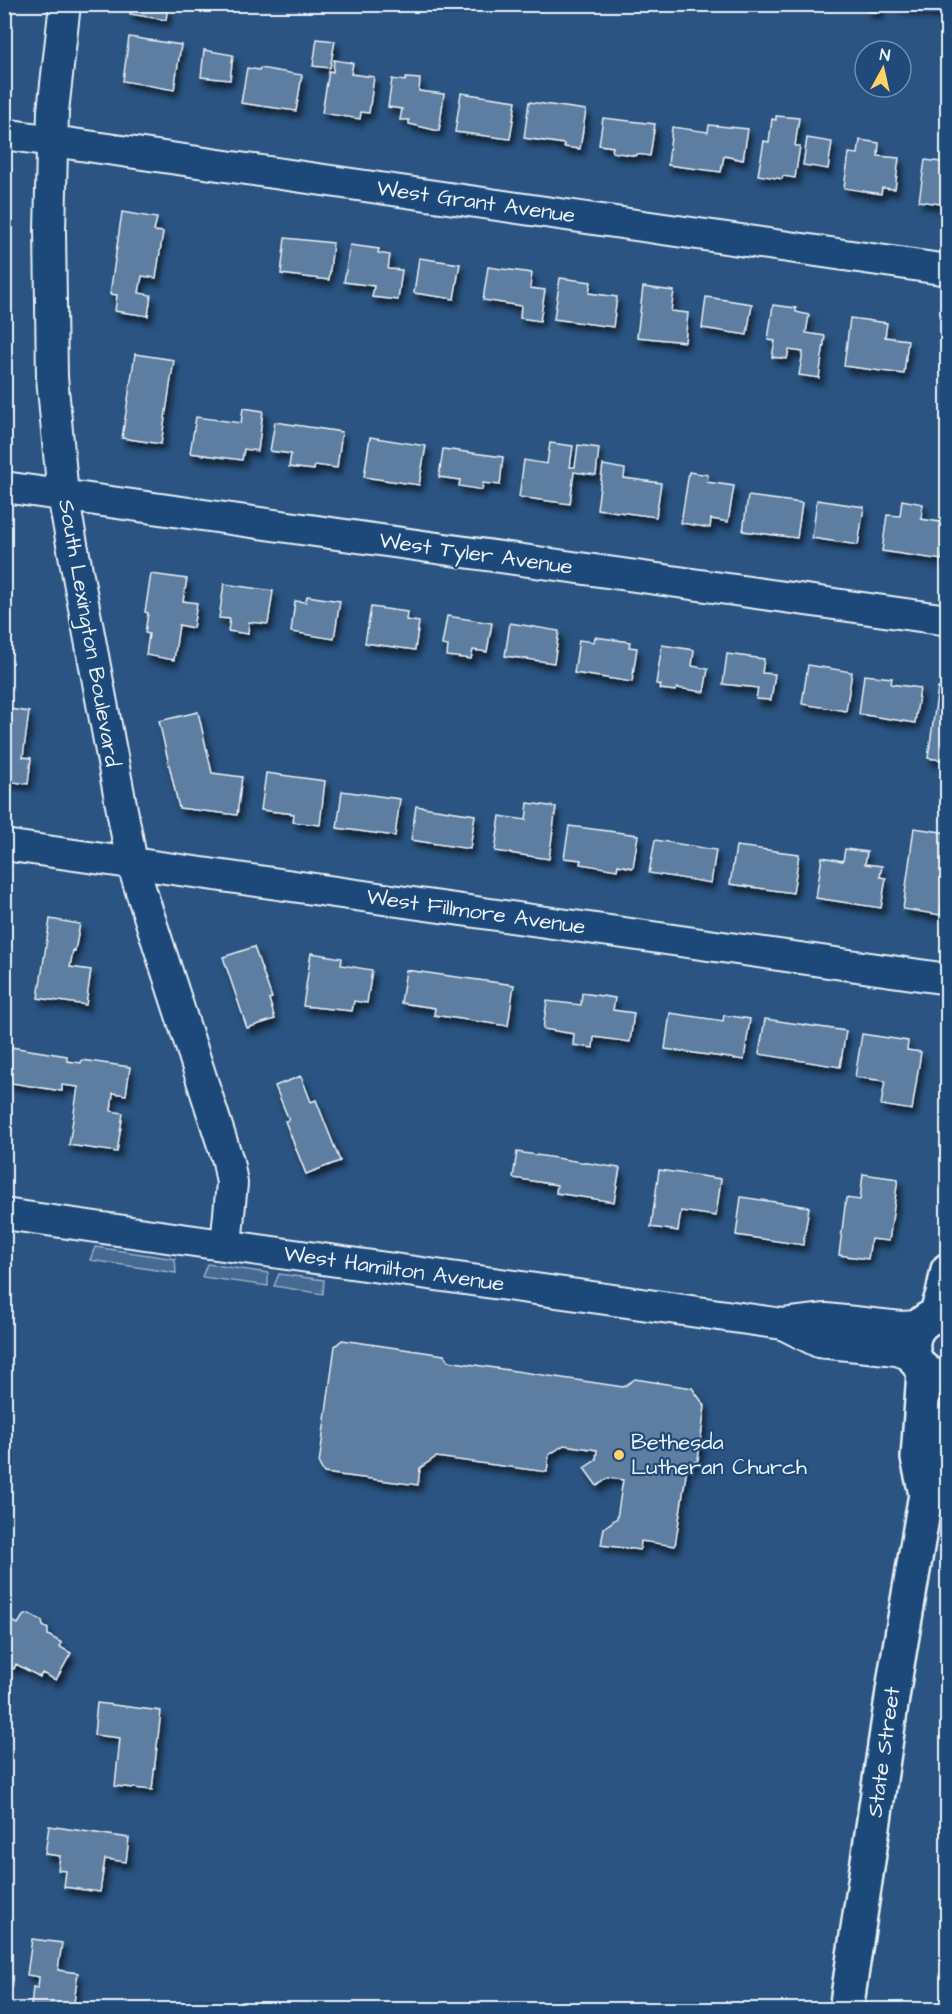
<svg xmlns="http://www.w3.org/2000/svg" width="952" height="2014" viewBox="0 0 952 2014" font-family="'Architects Daughter',sans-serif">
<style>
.green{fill:#476b93;stroke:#98aec6;stroke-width:1.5}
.building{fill:#5d7da1;stroke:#e8f1f8;stroke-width:1.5;filter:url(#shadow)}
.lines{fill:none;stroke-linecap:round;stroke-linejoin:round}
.minor-casing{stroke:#e8f1f8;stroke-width:34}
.major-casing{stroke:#e8f1f8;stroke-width:38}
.minor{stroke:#1f4a7a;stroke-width:30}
.major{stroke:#1f4a7a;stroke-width:33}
.poi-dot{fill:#ffd166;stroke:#1f4a7a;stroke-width:2}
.labels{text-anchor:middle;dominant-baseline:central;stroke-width:4.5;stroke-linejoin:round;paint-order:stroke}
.street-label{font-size:22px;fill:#e8f1f8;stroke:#1f4a7a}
.poi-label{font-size:22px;fill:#e8f1f8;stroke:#1f4a7a;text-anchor:start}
</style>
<defs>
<filter id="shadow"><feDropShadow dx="3.5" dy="6" stdDeviation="3" flood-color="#0009"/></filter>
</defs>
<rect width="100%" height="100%" fill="#2b5482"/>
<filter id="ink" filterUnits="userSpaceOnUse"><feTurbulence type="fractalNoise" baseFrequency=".0167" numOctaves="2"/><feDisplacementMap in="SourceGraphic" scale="12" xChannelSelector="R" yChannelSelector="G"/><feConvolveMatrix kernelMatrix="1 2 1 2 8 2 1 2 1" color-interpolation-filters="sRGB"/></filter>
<g filter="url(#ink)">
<!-- green -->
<path class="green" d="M 95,1247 L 175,1259 L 176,1273 L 90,1260 Z
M 207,1264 L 268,1273 L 268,1286 L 202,1277 Z
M 279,1274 L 324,1280 L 323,1294 L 274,1286 Z"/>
<!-- building -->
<path class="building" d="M 131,4 L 168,4 L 166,20 L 130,14 Z
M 868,4 L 881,4 L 879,13 L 867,11 Z
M 896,4 L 947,4 L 946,14 L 896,6 Z
M 129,37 L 181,45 L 174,90 L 123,81 Z
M 317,39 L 335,41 L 330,68 L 313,66 Z
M 204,50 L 233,55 L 230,80 L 201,77 Z
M 334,60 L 353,63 L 351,74 L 374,77 L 369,113 L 361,112 L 360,119 L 322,113 L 329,71 L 333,72 Z
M 247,68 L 259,70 L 260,68 L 302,75 L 296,111 L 241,103 Z
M 406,78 L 420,79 L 419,91 L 444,94 L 439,131 L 409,124 L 409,120 L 400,120 L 402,109 L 388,107 L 392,79 L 405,81 Z
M 461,93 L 516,101 L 510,139 L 455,132 Z
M 529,102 L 586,110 L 580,149 L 564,147 L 564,144 L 524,138 Z
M 776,116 L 799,118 L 795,146 L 800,146 L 795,178 L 783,176 L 782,179 L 758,175 L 764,141 L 769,142 L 772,119 L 776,120 Z
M 603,118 L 655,124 L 650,156 L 637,154 L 636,156 L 612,152 L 613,147 L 599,145 Z
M 709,125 L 748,129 L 743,160 L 724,156 L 721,172 L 668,165 L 672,127 L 708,132 Z
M 807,138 L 832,142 L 828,169 L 803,165 Z
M 860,140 L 879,143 L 878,156 L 899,158 L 895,189 L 882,188 L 881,194 L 844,188 L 849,153 L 858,154 Z
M 925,160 L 948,163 L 948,205 L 919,201 Z
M 122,212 L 157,218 L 154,231 L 163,232 L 156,278 L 142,276 L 139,293 L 151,295 L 148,316 L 115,311 L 117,295 L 110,294 Z
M 285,238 L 333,243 L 329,280 L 281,274 Z
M 350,245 L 379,249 L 378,253 L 390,255 L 388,269 L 402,270 L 398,300 L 372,297 L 374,286 L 344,282 Z
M 419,258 L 460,264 L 454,299 L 414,293 Z
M 488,267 L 532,273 L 530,288 L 545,290 L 540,321 L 520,318 L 521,306 L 483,300 Z
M 560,278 L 591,282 L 589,293 L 617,297 L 613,327 L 554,319 Z
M 643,287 L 674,291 L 671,311 L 688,313 L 685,342 L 637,337 Z
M 706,297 L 752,304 L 747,335 L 702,328 Z
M 773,305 L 796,308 L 796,312 L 809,315 L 806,333 L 825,336 L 819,378 L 799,375 L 803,352 L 789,350 L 787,359 L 772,357 L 775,341 L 768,340 Z
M 850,318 L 887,323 L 885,337 L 908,340 L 904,374 L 844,366 Z
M 135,354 L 174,360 L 161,444 L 122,438 Z
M 243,408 L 263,411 L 258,451 L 244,449 L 242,460 L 190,453 L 196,417 L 241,423 Z
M 275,422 L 342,432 L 337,468 L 315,465 L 314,470 L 289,467 L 291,454 L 270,451 Z
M 370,437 L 426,446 L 419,485 L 364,477 Z
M 550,443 L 573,446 L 570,467 L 575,467 L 578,445 L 599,448 L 596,475 L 574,472 L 570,504 L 519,497 L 524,460 L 547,464 Z
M 443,449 L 503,457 L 500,485 L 483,483 L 482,490 L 459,486 L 460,480 L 439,477 Z
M 603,465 L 625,469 L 624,478 L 661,483 L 656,517 L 597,509 Z
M 689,472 L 708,475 L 707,482 L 734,486 L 728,522 L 711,519 L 710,528 L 681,523 Z
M 748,496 L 802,503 L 797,538 L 743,531 Z
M 817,500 L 864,507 L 858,545 L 812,538 Z
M 902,500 L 923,504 L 921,519 L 947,523 L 942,560 L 882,551 L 887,515 L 900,516 Z
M 151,574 L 187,579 L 183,601 L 197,603 L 193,628 L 179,625 L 174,660 L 146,655 L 149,634 L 145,633 L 148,613 L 145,612 Z
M 224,584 L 273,591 L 268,624 L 249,622 L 248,634 L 228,631 L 230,619 L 219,618 Z
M 307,596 L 340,601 L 334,639 L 291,632 L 295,601 L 306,602 Z
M 371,607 L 407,612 L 406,620 L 419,622 L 415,650 L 365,643 Z
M 447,616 L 492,623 L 487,652 L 473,650 L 471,659 L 447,656 L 448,646 L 442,645 Z
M 510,623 L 559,631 L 554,663 L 505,656 Z
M 595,637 L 630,642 L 629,647 L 637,648 L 632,682 L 574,673 L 579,640 L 594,642 Z
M 662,645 L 694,650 L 692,666 L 708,669 L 704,692 L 677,688 L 676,691 L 660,689 L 661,685 L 656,684 Z
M 727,654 L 764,659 L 762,673 L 775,674 L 771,700 L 756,699 L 758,688 L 723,684 Z
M 808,665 L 852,672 L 846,711 L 802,704 Z
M 864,675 L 892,678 L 891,684 L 920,688 L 915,723 L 859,714 Z
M 938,688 L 948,689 L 948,761 L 928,758 Z
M 4,708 L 29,712 L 23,757 L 31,758 L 28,784 L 4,781 Z
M 198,712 L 212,773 L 242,777 L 237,815 L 179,808 L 159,721 Z
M 266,773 L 325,781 L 320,825 L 293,822 L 294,814 L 261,810 Z
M 342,791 L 400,799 L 395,836 L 337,828 Z
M 528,803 L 556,807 L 549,859 L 495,851 L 500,816 L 526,820 Z
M 416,806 L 475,815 L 470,849 L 411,840 Z
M 569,826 L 638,835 L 633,868 L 618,865 L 617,870 L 580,864 L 581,860 L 564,858 Z
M 914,828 L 948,833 L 948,859 L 940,915 L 903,909 Z
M 655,840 L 716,850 L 711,883 L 649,873 Z
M 736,846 L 799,854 L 793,893 L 730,884 Z
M 845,849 L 867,852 L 865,864 L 882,866 L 880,877 L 886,878 L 881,908 L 816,898 L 822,857 L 843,861 Z
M 50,919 L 80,924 L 75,951 L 73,950 L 70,967 L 91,970 L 86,1005 L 38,998 Z
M 254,947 L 272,998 L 269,999 L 275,1019 L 247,1028 L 223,957 Z
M 311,953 L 342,958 L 341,965 L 372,970 L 367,1003 L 354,1001 L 352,1011 L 303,1006 Z
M 406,970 L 514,985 L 508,1026 L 434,1015 L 435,1008 L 401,1003 Z
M 582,993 L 615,998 L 613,1010 L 634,1013 L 630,1042 L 594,1037 L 593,1048 L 573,1045 L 574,1034 L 543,1029 L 547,1001 L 581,1005 Z
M 670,1013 L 723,1021 L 724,1015 L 750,1019 L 744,1060 L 665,1049 Z
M 765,1019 L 846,1031 L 840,1067 L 759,1054 Z
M 862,1034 L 908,1041 L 907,1050 L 921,1052 L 912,1110 L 881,1105 L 885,1081 L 855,1077 Z
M 11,1047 L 67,1056 L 67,1061 L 81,1063 L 82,1060 L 130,1067 L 126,1095 L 113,1093 L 111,1111 L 123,1113 L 117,1152 L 69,1145 L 78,1087 L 62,1085 L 62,1091 L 5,1082 Z
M 301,1076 L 311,1102 L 316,1100 L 340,1161 L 306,1174 L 285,1121 L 289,1120 L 275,1086 Z
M 517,1152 L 620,1168 L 614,1202 L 556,1193 L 557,1185 L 513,1178 Z
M 659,1170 L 721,1179 L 716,1216 L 681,1211 L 678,1231 L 651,1227 Z
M 863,1174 L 898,1179 L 889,1241 L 871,1239 L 868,1259 L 839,1255 L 846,1198 L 860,1200 Z
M 741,1197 L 809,1207 L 803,1245 L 736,1235 Z
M 342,1340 L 444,1355 L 448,1361 L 623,1387 L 635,1379 L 692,1388 L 705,1406 L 698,1460 L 687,1468 L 675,1546 L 641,1541 L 640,1550 L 601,1545 L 604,1528 L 617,1518 L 623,1480 L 608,1478 L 597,1486 L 584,1468 L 596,1460 L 597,1450 L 564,1445 L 549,1455 L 547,1472 L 436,1457 L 420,1468 L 418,1485 L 324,1473 L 319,1464 L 335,1346 Z
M 29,1614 L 42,1621 L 43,1626 L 48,1629 L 48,1635 L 62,1643 L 60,1647 L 71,1653 L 56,1680 L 42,1673 L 40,1677 L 16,1664 L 14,1669 L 4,1664 L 4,1617 L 18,1624 L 23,1616 Z
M 97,1703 L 161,1711 L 152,1790 L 115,1786 L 120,1738 L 94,1735 Z
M 49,1826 L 129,1838 L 126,1862 L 105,1859 L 100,1892 L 64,1887 L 66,1871 L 58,1870 L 60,1856 L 45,1854 Z
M 32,1939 L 62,1943 L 58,1970 L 78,1973 L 73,2010 L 36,2010 L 36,2008 L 31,2007 L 33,1987 L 38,1988 L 39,1977 L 27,1975 Z"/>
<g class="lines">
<defs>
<path id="minor" d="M 65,4 L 53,111 L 50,230 L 52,377 L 63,496 L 132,863 L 228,1161 L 232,1183 L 226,1245
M 4,134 L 948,270
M 4,487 L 948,620
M 4,845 L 948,979
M 4,1214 L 783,1324 L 826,1319 L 901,1327 L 918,1326
M 783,1324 L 819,1342 L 897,1350 L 914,1356"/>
<path id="major" d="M 948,1314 C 901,1315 901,1377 948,1378
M 936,1315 L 943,1294 L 948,1270
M 924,1372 L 918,1458 L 926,1494
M 846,2010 L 896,1671 L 926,1494 L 944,1460 L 948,1423"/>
</defs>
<!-- minor casing -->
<use href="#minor" class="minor-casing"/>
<!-- major casing -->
<use href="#major" class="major-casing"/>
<!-- minor -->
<use href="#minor" class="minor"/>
<!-- major -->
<use href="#major" class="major"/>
</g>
</g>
<!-- markers -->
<circle class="poi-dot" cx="619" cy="1455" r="6"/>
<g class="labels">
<!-- street labels -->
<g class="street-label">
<text transform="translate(476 202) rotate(8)">West Grant Avenue</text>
<text transform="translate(476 554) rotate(8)">West Tyler Avenue</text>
<text transform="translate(89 633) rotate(80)">South Lexington Boulevard</text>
<text transform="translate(476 912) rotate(8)">West Fillmore Avenue</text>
<text transform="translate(394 1269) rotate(8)">West Hamilton Avenue</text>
<text transform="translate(884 1752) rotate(-82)">State Street</text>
</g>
<!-- poi labels -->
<g class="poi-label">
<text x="631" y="1442">Bethesda<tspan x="631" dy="25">Lutheran Church</tspan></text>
</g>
</g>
<!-- margin -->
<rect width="952" height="2014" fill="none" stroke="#1f4a7a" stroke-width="24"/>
<rect x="12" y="12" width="928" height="1990" fill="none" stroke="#e8f1f8" stroke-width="2" filter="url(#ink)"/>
<!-- north arrow -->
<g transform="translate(883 69) rotate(8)"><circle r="28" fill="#1f4a7a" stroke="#6f8dac" stroke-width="1.5"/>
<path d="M0-4.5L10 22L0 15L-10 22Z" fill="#ffd166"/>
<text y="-9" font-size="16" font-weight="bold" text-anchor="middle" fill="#e8f1f8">N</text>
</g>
</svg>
